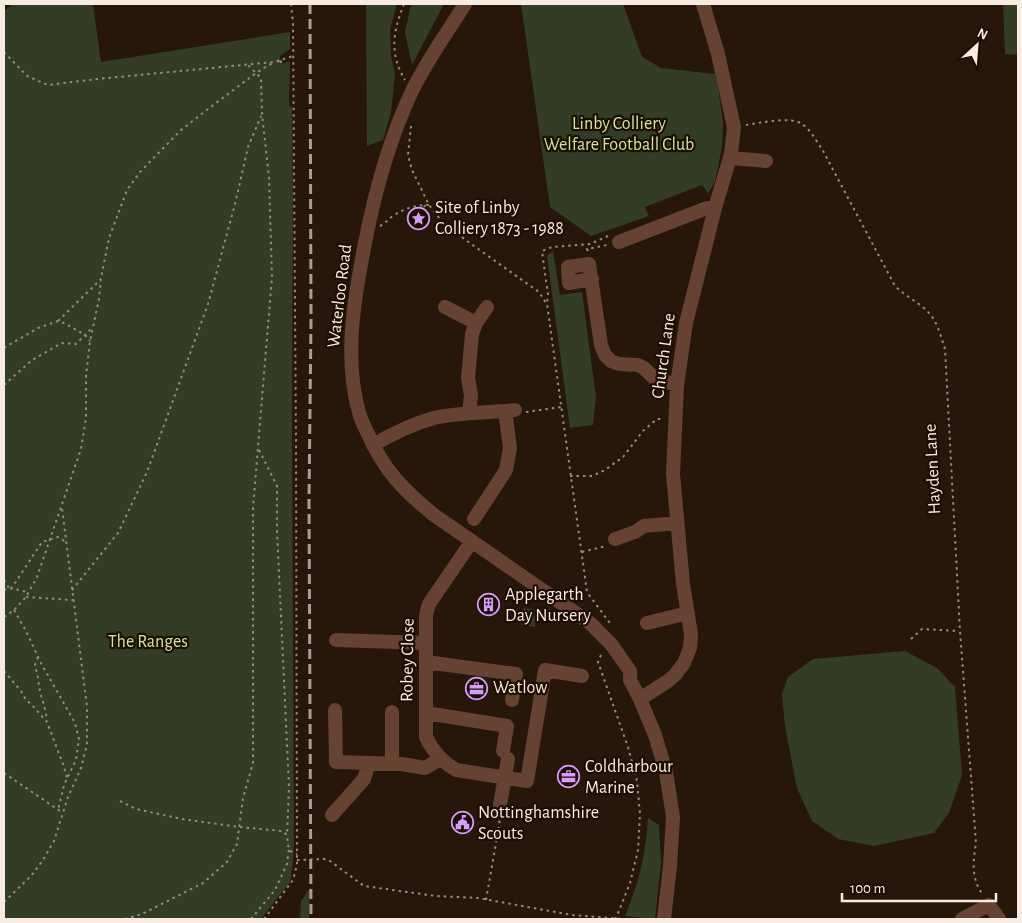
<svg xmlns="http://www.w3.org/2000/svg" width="1022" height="923" viewBox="0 0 1022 923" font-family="'Alegreya Sans',sans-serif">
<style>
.green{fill:#333c25}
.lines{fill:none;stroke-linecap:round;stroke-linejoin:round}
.path{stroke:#988980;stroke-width:2;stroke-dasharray:2.5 4;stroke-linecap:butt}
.minor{stroke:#664232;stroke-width:14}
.rail{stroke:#ab9d94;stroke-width:3;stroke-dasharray:10 5;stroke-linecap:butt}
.labels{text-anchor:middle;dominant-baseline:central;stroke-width:4.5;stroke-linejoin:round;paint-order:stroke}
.park-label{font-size:18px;fill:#cbe7a3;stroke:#1d0d03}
.poi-label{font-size:18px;fill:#f8ebe3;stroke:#1d0d03;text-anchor:start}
.street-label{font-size:18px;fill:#f8ebe3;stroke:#1d0d03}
</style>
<rect width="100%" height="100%" fill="#27160a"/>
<!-- green -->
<path class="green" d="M 13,4 L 93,4 L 101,62 L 290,32 L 290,49 L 280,56 L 281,64 L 290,61 L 289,106 L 292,107 L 293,195 L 292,418 L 294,844 L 293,861 L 290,882 L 261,919 L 4,919 L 4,11 Z
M 366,4 L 397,4 L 390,29 L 391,56 L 395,74 L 391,112 L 383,140 L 367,146 Z
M 411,4 L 444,4 L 412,65 L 405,32 Z
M 521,4 L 623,4 L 642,57 L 661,68 L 715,74 L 717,80 L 723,122 L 722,147 L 715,182 L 708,193 L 702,185 L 645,207 L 649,216 L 591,236 L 550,207 Z
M 1003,4 L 1018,4 L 1018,55 L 1005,54 Z
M 553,251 L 560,295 L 582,292 L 596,397 L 593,425 L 570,428 L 547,256 Z
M 523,608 L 538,610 L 535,627 L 521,625 Z
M 905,651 L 937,668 L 955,687 L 962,775 L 949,813 L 934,833 L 874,846 L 838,839 L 812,821 L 797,788 L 785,727 L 782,694 L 788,677 L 813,659 Z
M 648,818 L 659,825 L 661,863 L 655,919 L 625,916 C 634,894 642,870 645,846 C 647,837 647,827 648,818 Z
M 310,888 L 309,919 L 300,919 L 301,901 Z"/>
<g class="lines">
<!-- path -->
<path class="path" d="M 404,4 C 393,32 389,53 405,80
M 4,52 L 27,76 L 48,85 L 97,79 L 274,62 L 293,56
M 278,60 L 280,64 L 281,64 L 281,59
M 746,125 C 759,123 792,116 802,124 C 811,130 816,141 822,149 L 895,286 C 905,296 920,303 929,313 C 938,323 941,337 945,349 L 960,631 L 976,843 C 973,861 971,879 983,895
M 411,126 L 408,155 L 412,170 L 429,205 L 444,224 L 474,246 L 539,292 L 546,303
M 416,217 L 422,211 L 425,205
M 380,226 C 386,223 388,219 393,216 C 405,208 415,205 429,205
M 608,236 L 590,244 L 552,247 L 542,251 L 546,281 L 548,294 L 547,304 L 587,592 L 612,626
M 588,251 L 587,249 L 607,245
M 58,321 L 101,279
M 4,348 L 38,328 L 58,321 L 66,324 L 85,335 L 90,341
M 4,385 L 32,360 L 62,343 L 76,344 L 93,327
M 526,412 L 561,407
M 259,450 L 277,486 L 277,531 L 289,787 L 287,835
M 570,476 L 592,476 L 605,470 L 623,457 L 643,431 L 657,419 L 663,419
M 582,552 L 606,546
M 4,580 L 9,588
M 11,589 L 42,542 L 58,537 L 66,542
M 4,590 L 9,588 L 28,592
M 72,590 L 118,533 L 147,472 L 208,304 L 235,204 L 248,147 L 261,116
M 26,597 L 73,600
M 14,610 L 26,631 L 41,663 L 75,723 L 79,739 L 76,760 L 64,785 L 58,810
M 4,617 L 14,610 L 26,597 L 37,577 L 81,449 L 86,418 L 86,376 L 90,341 L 99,299 L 101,278 L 109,238 L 127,190 L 140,172 L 181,130 L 216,103 L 256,73 L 274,62
M 911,639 L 922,629 L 959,631
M 601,655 L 598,662 L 628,747 L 637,781 L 640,814 L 638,850 L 630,883 L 619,911 L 615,919
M 38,657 L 35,665 L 38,678 L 40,692 L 44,705 L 47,719
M 4,671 L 21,691 L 26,700 L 32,705 L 47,722 L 64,767 L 67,778
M 4,773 L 63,813
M 120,801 L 136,809 L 182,819 L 239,827 L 282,831 L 287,835 L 288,845 L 290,851 L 297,854
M 297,860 L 324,859 L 330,861 L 364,886 L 436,896 L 478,898 L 572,915 L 625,919
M 486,900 L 499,826 L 500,816
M 4,902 L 31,876 L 43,860 L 54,841 L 68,797 L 81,768 L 87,744 L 87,707 L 62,508
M 125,919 L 142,914 L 203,883 L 227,862 L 237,844 L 243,798 L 253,763 L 253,508 L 272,277 L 269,177 L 262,114 L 261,78 L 248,65
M 251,919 L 275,890 L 287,864 L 289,848
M 264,919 L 293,880 L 297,865 L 296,444 L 293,23 L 291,4"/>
<!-- minor -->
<path class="minor" d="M 465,4 C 447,33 427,60 412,91 C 389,140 375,191 365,243 C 354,299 343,360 360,416 C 362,422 365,428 368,434 C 383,469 404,491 434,515 L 590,623 L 611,644 L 630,671 L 630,680 L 640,699 L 655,735 L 666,772 L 673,817 L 670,866 L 664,919
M 730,158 L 766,161
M 619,242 L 707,208 L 715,208
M 592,279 L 569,283 L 568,267 L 589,264 L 601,345 L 605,355 L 611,361 L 619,364 L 638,365 L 644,368 L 654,378 L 677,385
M 445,307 L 476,323
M 469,413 L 471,395 L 468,378 L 472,334 L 476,323 L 487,307
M 373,445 C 392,434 412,424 434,418 C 460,412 488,413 515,410
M 474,519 L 506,470 L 510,448 L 505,411
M 615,539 L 635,532 L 644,526 L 677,523
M 472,541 L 429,604 L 426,615 L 426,737 C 433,752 442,762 456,770 L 527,781 L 545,670 L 582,676
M 647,623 L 688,613
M 336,640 L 425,643
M 426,662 L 516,674 L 512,700
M 640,699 L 668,681 L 675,675 L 684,663 L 690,648 L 691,634 L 683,584 L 673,474 L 677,385 L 686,323 L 715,208 L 731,154 L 734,127 L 718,54 L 703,4
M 335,710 L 336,762 L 402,764 L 425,768 L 440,759
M 426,713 L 507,726 L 503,751
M 392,763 L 392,712
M 500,805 L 508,759
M 332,815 L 364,779 L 369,763
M 962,919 L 989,905 L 999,919"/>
<!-- rail -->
<path class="rail" d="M 310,4 L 311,320 L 309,500 L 311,919"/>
</g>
<!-- icons -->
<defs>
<symbol id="sight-ring" viewBox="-11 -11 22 22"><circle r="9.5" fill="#1d0d03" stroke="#d49cfb" stroke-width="1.5"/><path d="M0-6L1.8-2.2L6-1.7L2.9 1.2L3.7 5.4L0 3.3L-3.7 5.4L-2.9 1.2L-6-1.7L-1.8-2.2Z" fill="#d49cfb"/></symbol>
<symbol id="building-ring" viewBox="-11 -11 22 22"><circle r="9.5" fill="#1d0d03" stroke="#d49cfb" stroke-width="1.5"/><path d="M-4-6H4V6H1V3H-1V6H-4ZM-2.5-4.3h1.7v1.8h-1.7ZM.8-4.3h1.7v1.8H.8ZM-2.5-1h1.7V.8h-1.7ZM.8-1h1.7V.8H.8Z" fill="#d49cfb"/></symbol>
<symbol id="office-ring" viewBox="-11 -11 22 22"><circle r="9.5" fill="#1d0d03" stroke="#d49cfb" stroke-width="1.5"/><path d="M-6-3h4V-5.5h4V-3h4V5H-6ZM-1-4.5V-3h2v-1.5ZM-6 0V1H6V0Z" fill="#d49cfb"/></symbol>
<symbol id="civic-ring" viewBox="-11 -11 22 22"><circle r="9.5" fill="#1d0d03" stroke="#d49cfb" stroke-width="1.5"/><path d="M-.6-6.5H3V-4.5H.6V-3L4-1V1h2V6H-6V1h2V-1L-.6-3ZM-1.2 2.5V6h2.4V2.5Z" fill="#d49cfb"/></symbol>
</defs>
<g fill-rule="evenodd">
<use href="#sight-ring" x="406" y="206" width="25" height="25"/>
<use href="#building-ring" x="476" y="592" width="25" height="25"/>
<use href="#office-ring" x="464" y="676" width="25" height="25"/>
<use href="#office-ring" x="556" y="764" width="25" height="25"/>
<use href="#civic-ring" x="450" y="810" width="25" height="25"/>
</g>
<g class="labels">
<!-- park labels -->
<g class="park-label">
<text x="619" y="124">Linby Colliery<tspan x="619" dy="21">Welfare Football Club</tspan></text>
<text x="148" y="642">The Ranges</text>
</g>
<!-- poi labels -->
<g class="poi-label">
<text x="435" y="208">Site of Linby<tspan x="435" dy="21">Colliery 1873 - 1988</tspan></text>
<text x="505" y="595">Applegarth<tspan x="505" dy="21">Day Nursery</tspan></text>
<text x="493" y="688">Watlow</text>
<text x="585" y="767">Coldharbour<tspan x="585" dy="21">Marine</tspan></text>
<text x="478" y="813">Nottinghamshire<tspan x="478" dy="21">Scouts</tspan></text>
</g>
<!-- street labels -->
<g class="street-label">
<text transform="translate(340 296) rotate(-83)">Waterloo Road</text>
<text transform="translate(664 356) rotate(-82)">Church Lane</text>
<text transform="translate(933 469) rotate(-93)">Hayden Lane</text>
<text transform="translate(408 660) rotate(-89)">Robey Close</text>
</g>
</g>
<!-- border -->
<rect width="1022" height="923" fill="none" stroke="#f8ebe3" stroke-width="10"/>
<!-- north arrow -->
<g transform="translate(977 45) rotate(26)" stroke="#1d0d03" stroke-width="4" paint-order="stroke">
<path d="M0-4L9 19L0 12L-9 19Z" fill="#f8ebe3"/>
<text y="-8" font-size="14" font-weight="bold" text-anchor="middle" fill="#f8ebe3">N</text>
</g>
<!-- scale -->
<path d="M842 893v8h154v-8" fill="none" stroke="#f8ebe3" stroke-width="2.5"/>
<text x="850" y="893" font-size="15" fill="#f8ebe3" stroke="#1d0d03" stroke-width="4" paint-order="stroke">100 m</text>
</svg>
